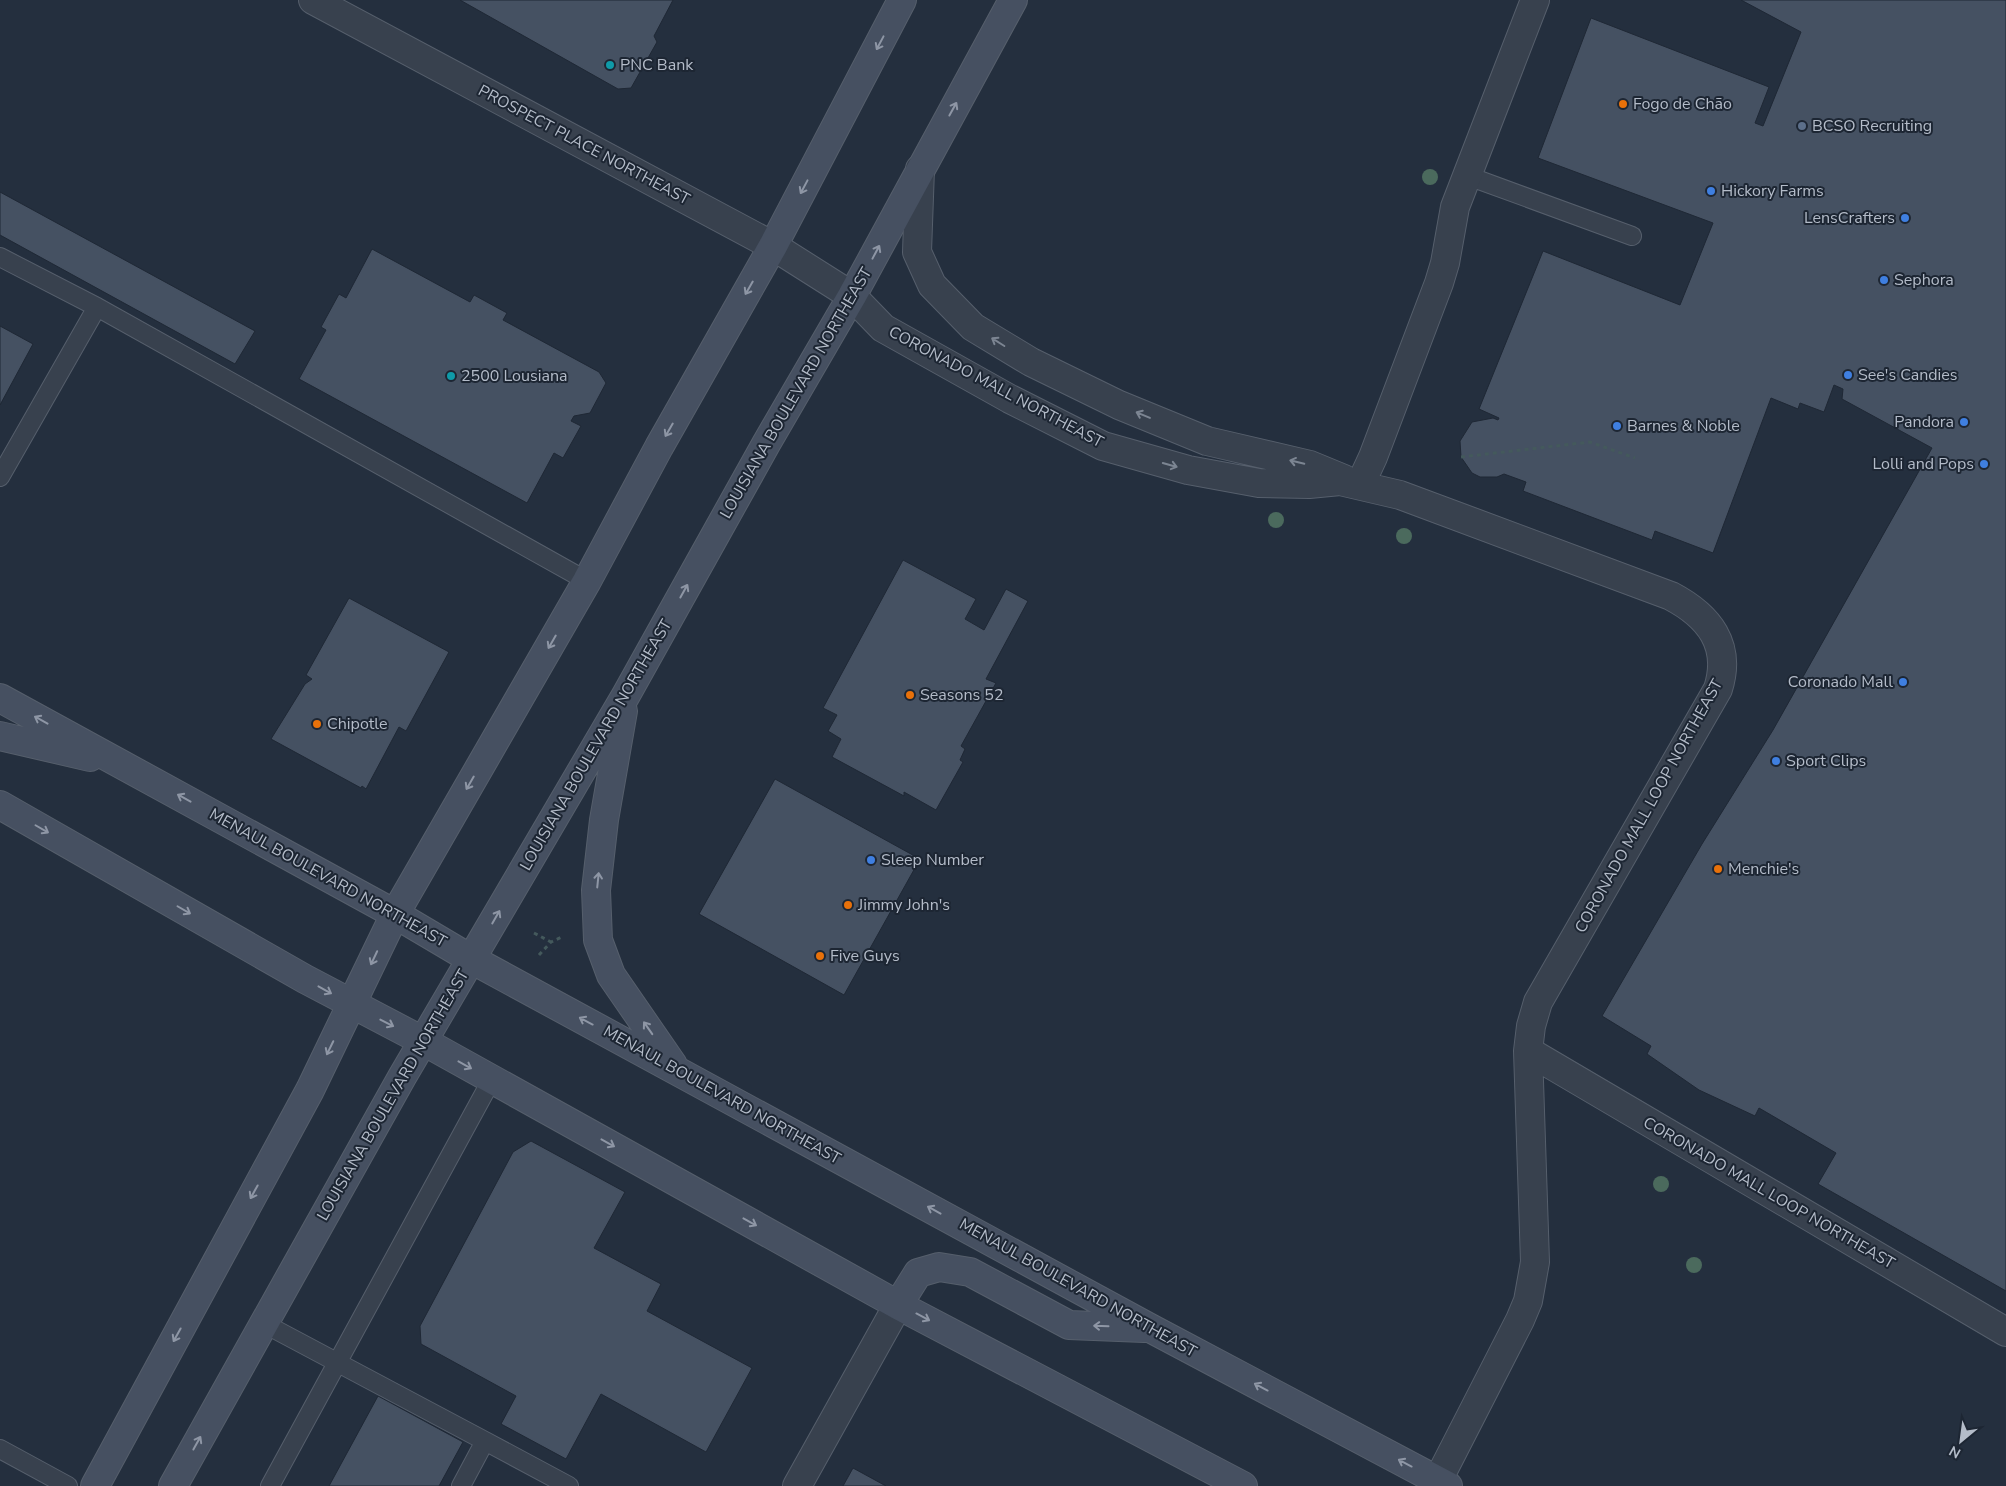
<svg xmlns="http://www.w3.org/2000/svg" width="2006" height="1486" viewBox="0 0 2006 1486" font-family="'Nunito Sans',sans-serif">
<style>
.building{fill:#455162;stroke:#1f2835}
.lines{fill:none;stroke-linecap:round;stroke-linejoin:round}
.lane-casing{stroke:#565f6c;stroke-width:20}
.street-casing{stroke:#565f6c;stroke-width:30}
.secondary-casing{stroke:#565f6c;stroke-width:30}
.path{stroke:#44595c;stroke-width:3;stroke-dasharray:4 4;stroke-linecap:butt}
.lane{stroke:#38414e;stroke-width:18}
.street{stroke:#38414e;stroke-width:28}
.secondary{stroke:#465061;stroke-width:28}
.tree{fill:#4b6a5d}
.oneway{stroke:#8e96a5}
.oneway2{stroke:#7c8592}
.culture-dot{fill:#0f9aa8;stroke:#1d2633;stroke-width:2}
.food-dot{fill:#e8710a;stroke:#1d2633;stroke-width:2}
.service-dot{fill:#5c6f8a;stroke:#1d2633;stroke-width:2}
.shop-dot{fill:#3f7fe0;stroke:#1d2633;stroke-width:2}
.labels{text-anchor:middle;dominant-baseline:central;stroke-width:4;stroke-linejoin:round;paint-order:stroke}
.poi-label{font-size:16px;fill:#b4bcc9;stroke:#1d2633;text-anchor:start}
.street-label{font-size:16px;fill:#b4bcc9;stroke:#1d2633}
</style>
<rect width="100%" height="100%" fill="#242f3e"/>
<!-- building -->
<path class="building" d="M 460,0 L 673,0 L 654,36 L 657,42 L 631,88 L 618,89 Z
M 1741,0 L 2006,0 L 2006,1291 L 1818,1184 L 1836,1153 L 1759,1108 L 1755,1116 L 1699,1090 L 1647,1054 L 1651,1046 L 1602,1016 L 1702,844 L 1773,730 L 1932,448 L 1842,399 L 1843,389 L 1834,385 L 1824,412 L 1800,403 L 1798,409 L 1771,398 L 1713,553 L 1655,531 L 1652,540 L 1523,491 L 1526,482 L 1504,474 L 1497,477 L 1480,477 L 1472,473 L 1461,457 L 1460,441 L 1472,422 L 1493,418 L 1498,420 L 1499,418 L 1479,409 L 1543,251 L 1680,305 L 1713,223 L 1538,158 L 1591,18 L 1769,87 L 1755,123 L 1763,126 L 1801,32 Z
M 0,192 L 255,331 L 235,364 L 0,235 Z
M 372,249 L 470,302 L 474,295 L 507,313 L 503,320 L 599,372 L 606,383 L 590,413 L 574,416 L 571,421 L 581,426 L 563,458 L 554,453 L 527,503 L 299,379 L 326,330 L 321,327 L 339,294 L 346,298 Z
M 0,326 L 33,344 L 0,405 Z
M 903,560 L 976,599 L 965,619 L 984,630 L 1006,589 L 1028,601 L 986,679 L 996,683 L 961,746 L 965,749 L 960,760 L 963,762 L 936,810 L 904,792 L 904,796 L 832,757 L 841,739 L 828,731 L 837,715 L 823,708 Z
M 349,598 L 449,652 L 406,731 L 399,727 L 366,789 L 362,786 L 361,788 L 271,739 L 305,684 L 312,679 L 306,675 Z
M 775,779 L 920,859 L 844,995 L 699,914 Z
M 531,1141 L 625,1192 L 594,1248 L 661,1284 L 647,1311 L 752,1368 L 706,1452 L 601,1394 L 566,1459 L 501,1424 L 516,1396 L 421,1344 L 420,1326 L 513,1152 Z
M 378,1396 L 463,1442 L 439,1486 L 329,1486 Z
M 853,1468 L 886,1486 L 843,1486 Z"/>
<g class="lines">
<defs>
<path id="lane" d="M 1468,176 L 1632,236
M 0,257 L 97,307
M 0,477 L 97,307 L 587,581
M 263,1323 L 485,1441 L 461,1486
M 485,1441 L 569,1486
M 0,1449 L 68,1486
M 270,1486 L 492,1079"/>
<path id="street" d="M 313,0 L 773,246 L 852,296 L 883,328 L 1010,399 L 1103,446 L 1188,470 L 1259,483 L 1309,484 L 1340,481 L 1400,495 L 1671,596 C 1709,616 1732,645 1718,689 L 1538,1002 L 1531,1026 L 1528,1051 L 2006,1332
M 920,169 L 917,252 L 932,285 L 973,327 L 1031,362 L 1119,405 L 1207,441 L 1310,465 L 1344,479
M 1360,485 L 1373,457 L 1439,283 L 1445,263 L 1455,207 L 1535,0
M 797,1486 L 898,1305
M 1435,1486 L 1520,1320 L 1528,1301 L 1535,1262 L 1528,1051"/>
<path id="secondary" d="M 0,698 L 395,914 L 471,959 L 1150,1328 L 1448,1486
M 623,711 L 604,820 L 596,890 L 598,940 L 611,975 L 673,1065
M 0,736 L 90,757
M 0,805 L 305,979 L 423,1041 L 898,1305 L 1243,1486
M 898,1305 L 918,1273 L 939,1267 L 970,1272 L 1069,1325 L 1144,1328
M 95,1486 L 310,1090 L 395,914 L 587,581 L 659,447 L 773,246 L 902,0
M 173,1486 L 402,1077 L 626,695 L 766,444 L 852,296 L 1013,0"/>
</defs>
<!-- lane casing -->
<use href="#lane" class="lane-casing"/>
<!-- street casing -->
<use href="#street" class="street-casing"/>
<!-- secondary casing -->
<use href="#secondary" class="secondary-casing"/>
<!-- path -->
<path class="path" d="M 1461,457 L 1590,442 L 1635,458
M 534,933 L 551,942
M 539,955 L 551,942 L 562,937"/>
<!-- lane -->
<use href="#lane" class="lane"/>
<!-- street -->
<use href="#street" class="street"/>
<!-- secondary -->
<use href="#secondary" class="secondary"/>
</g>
<!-- trees -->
<g class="tree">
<circle cx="1430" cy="177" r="8"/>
<circle cx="1276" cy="520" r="8"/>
<circle cx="1404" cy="536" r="8"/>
<circle cx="1661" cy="1184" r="8"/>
<circle cx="1694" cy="1265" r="8"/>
</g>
<!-- one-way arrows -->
<defs><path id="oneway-shaft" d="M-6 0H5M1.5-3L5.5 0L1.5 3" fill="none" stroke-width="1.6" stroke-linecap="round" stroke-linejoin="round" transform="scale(1.25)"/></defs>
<g class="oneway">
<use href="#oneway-shaft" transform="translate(880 43) rotate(118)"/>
<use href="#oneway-shaft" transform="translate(953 109) rotate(-61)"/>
<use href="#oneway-shaft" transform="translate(804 187) rotate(118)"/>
<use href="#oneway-shaft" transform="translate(876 252) rotate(-62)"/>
<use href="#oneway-shaft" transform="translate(749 288) rotate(120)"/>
<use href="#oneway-shaft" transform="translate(669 430) rotate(120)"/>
<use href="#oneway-shaft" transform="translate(684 591) rotate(-61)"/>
<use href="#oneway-shaft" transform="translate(552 642) rotate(120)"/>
<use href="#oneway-shaft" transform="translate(41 720) rotate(-151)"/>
<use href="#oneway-shaft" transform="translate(470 783) rotate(120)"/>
<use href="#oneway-shaft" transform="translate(184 798) rotate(-151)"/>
<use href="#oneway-shaft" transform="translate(42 829) rotate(30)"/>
<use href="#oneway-shaft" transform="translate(598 880) rotate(-84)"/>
<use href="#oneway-shaft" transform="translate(184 910) rotate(30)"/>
<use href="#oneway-shaft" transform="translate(496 917) rotate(-60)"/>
<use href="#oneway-shaft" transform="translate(374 958) rotate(115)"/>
<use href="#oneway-shaft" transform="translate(325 990) rotate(29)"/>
<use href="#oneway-shaft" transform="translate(586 1021) rotate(-152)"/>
<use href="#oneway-shaft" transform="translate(387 1023) rotate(27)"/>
<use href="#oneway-shaft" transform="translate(648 1028) rotate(-125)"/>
<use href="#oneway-shaft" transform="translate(330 1048) rotate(116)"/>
<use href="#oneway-shaft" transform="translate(465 1065) rotate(29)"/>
<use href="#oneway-shaft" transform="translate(608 1143) rotate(29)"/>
<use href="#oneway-shaft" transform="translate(254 1192) rotate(119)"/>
<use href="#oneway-shaft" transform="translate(934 1210) rotate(-151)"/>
<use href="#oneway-shaft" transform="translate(750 1222) rotate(29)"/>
<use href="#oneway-shaft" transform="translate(923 1317) rotate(28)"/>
<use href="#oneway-shaft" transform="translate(1101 1326) rotate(-178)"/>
<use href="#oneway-shaft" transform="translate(177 1335) rotate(119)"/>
<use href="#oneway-shaft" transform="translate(1261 1387) rotate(-152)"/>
<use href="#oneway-shaft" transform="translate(197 1443) rotate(-61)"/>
<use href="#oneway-shaft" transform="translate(1405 1463) rotate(-152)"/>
</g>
<g class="oneway2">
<use href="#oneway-shaft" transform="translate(998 342) rotate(-148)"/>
<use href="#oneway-shaft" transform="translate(1143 415) rotate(-157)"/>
<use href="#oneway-shaft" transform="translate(1297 462) rotate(-167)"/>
<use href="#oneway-shaft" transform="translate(1170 465) rotate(16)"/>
</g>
<!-- markers -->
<g class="culture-dot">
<circle cx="610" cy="65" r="5"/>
<circle cx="451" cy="376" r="5"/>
</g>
<g class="food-dot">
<circle cx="1623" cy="104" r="5"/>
<circle cx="910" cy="695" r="5"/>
<circle cx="317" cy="724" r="5"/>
<circle cx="1718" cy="869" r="5"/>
<circle cx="848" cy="905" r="5"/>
<circle cx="820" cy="956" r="5"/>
</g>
<circle class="service-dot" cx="1802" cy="126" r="5"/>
<g class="shop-dot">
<circle cx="1711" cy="191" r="5"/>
<circle cx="1905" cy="218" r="5"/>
<circle cx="1884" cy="280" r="5"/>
<circle cx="1848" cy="375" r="5"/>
<circle cx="1964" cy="422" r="5"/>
<circle cx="1617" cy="426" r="5"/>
<circle cx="1984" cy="464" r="5"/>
<circle cx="1903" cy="682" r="5"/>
<circle cx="1776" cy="761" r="5"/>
<circle cx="871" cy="860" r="5"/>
</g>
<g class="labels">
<!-- poi labels -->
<g class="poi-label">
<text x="620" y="65">PNC Bank</text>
<text x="1633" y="104">Fogo de Chão</text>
<text x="1812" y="126">BCSO Recruiting</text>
<text x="1721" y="191">Hickory Farms</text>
<text x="1895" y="218" text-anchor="end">LensCrafters</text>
<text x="1894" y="280">Sephora</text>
<text x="1858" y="375">See's Candies</text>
<text x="461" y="376">2500 Lousiana</text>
<text x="1954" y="422" text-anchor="end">Pandora</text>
<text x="1627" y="426">Barnes &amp; Noble</text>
<text x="1974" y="464" text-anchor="end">Lolli and Pops</text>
<text x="1893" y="682" text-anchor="end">Coronado Mall</text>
<text x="920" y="695">Seasons 52</text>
<text x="327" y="724">Chipotle</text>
<text x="1786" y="761">Sport Clips</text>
<text x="881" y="860">Sleep Number</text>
<text x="1728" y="869">Menchie's</text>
<text x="858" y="905">Jimmy John's</text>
<text x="830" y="956">Five Guys</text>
</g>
<!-- street labels -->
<g class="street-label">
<text transform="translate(584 145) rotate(28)">PROSPECT PLACE NORTHEAST</text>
<text transform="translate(996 387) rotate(28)">CORONADO MALL NORTHEAST</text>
<text transform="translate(796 393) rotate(-60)">LOUISIANA BOULEVARD NORTHEAST</text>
<text transform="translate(596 745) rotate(-60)">LOUISIANA BOULEVARD NORTHEAST</text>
<text transform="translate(1649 806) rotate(-61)">CORONADO MALL LOOP NORTHEAST</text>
<text transform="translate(328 878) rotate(29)">MENAUL BOULEVARD NORTHEAST</text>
<text transform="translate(393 1095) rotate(-60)">LOUISIANA BOULEVARD NORTHEAST</text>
<text transform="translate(722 1095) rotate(29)">MENAUL BOULEVARD NORTHEAST</text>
<text transform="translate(1769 1193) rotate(30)">CORONADO MALL LOOP NORTHEAST</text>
<text transform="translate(1078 1288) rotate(29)">MENAUL BOULEVARD NORTHEAST</text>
</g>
</g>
<!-- north arrow -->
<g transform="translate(1961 1441) rotate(209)" stroke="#1d2633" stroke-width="4" paint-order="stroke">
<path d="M0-4L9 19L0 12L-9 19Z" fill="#b4bcc9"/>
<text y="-8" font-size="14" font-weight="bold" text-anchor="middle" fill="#b4bcc9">N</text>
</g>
</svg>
